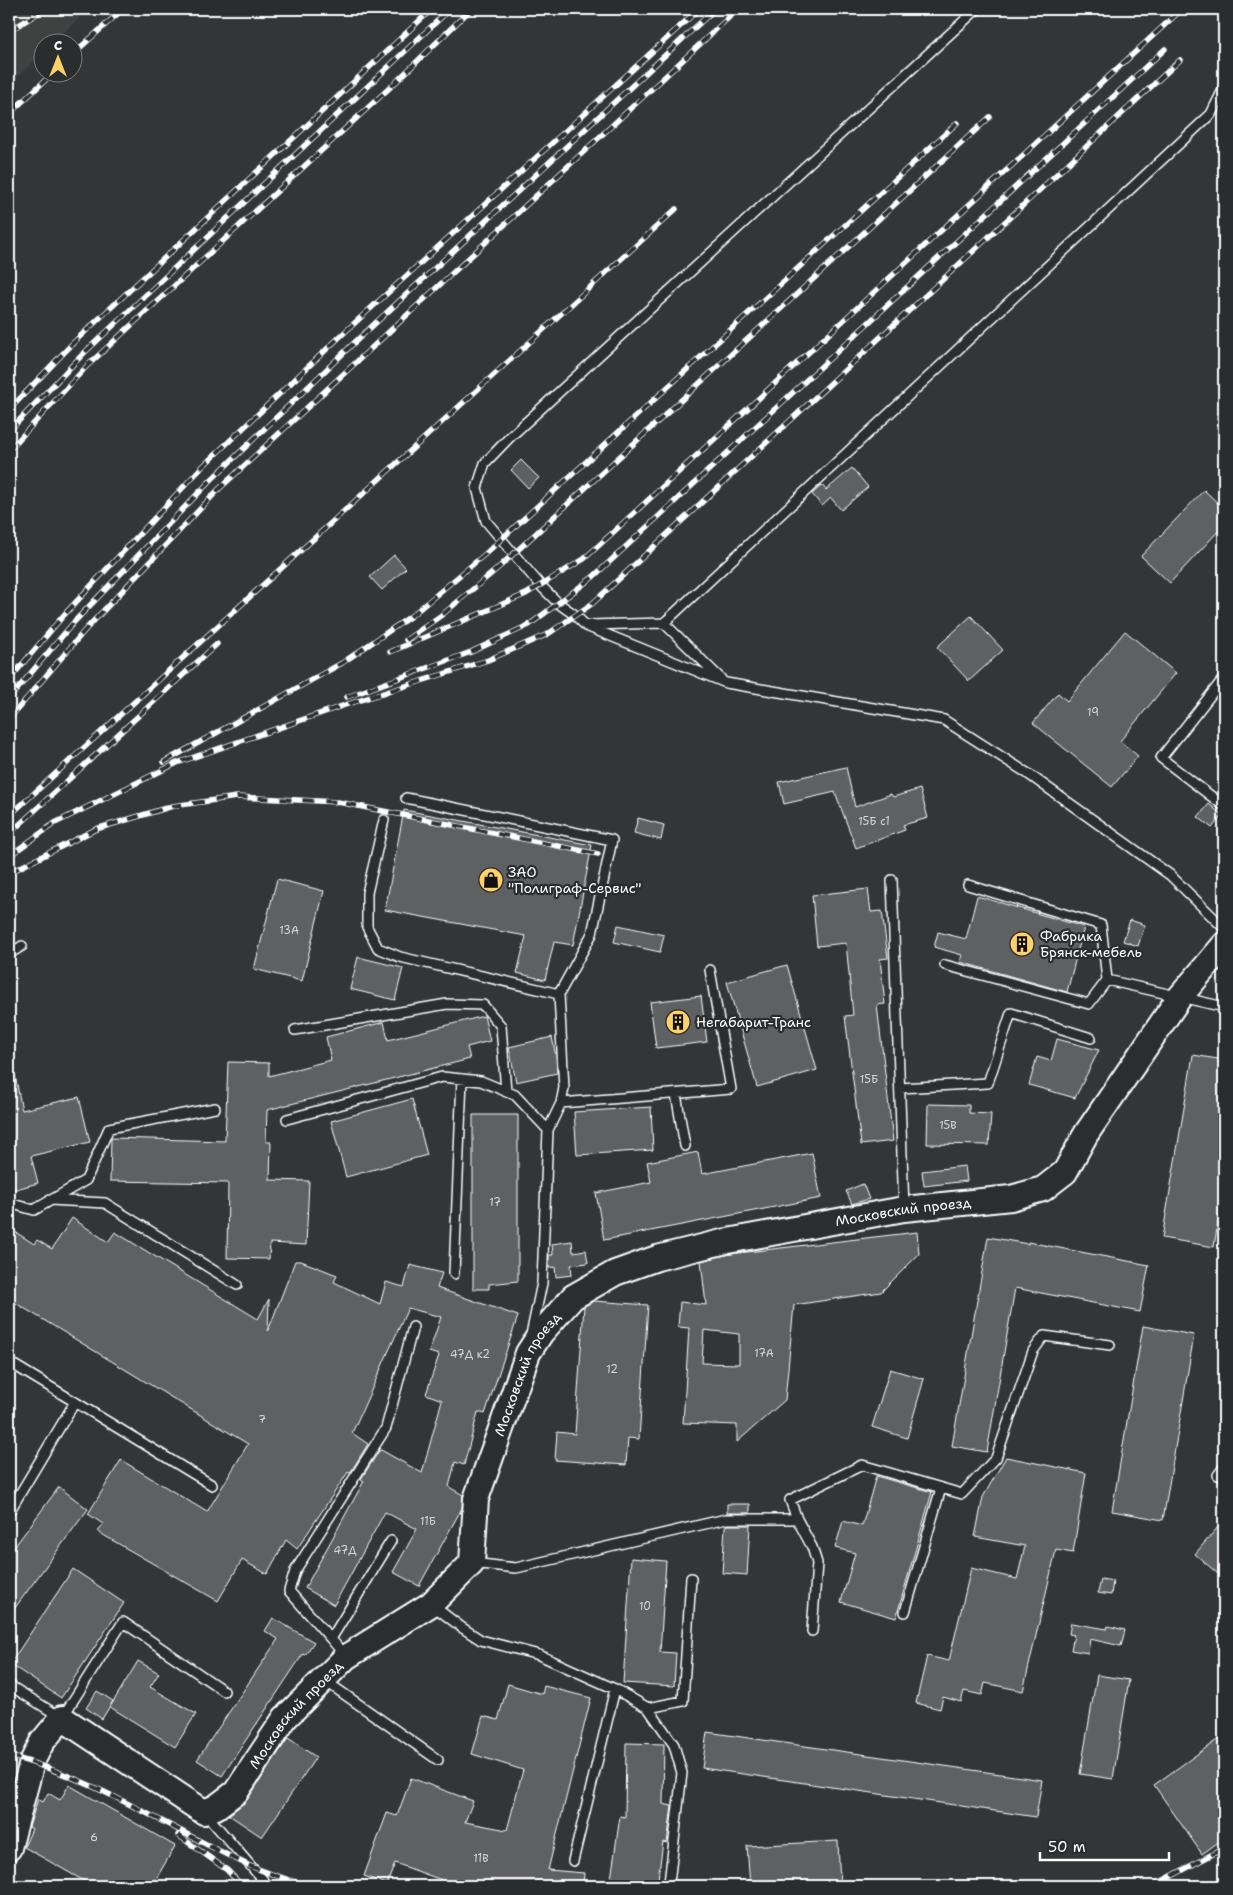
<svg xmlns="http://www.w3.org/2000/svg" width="1233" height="1895" viewBox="0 0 1233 1895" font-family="'Shantell Sans',sans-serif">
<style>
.built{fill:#404243}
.building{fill:#5f6162;stroke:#fff;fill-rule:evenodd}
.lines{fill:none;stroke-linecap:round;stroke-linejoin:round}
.service-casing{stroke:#fff;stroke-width:12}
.tertiary-casing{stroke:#fff;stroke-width:28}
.service{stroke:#2a2d2e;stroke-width:9}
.tertiary{stroke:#2a2d2e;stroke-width:24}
.rail-casing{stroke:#fff;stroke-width:5.5}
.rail{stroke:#2a2d2e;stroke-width:4;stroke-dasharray:11;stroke-linecap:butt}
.labels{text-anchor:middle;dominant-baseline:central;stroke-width:4.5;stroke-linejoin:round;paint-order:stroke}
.number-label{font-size:11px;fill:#d7d8d8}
.poi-label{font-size:14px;fill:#fff;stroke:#2a2d2e;text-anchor:start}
.street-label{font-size:14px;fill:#fff;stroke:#2a2d2e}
</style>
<rect width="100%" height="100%" fill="#333536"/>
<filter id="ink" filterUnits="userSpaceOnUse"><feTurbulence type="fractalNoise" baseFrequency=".02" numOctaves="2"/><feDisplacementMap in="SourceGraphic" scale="10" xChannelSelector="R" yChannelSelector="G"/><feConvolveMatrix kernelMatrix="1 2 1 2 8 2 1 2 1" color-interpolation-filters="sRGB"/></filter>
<g filter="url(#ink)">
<!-- built -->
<path class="built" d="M 9,9 L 89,9 L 53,42 L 42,42 L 42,53 L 9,85 Z"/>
<!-- building -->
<path class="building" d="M 521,460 L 539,478 L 528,488 L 511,470 Z
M 852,468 L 868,487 L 841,510 L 831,498 L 822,506 L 812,494 L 822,485 L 826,490 Z
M 1204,490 L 1224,509 L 1224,525 L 1170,583 L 1141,556 Z
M 394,555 L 406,568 L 382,590 L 370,577 Z
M 971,616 L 1003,650 L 969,681 L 937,647 Z
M 1125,631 L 1176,673 L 1120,741 L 1138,756 L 1112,787 L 1033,723 L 1058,693 L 1067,701 Z
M 846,767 L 855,807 L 891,794 L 893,797 L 920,789 L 928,818 L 903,825 L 905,830 L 856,848 L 835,792 L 784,804 L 779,782 Z
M 1209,804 L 1222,815 L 1212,828 L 1198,817 Z
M 404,810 L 592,845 L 573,945 L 554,942 L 545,980 L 517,973 L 526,936 L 385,910 Z
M 638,818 L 664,825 L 661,840 L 634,833 Z
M 277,879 L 324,891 L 302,981 L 254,969 Z
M 868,889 L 871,912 L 882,911 L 888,958 L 880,959 L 885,1004 L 877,1005 L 893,1141 L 861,1145 L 845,1016 L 853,1015 L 846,943 L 817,946 L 812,895 Z
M 977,896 L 1084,927 L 1067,992 L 960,962 L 962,955 L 934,947 L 938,932 L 966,939 Z
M 1130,920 L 1145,925 L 1138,946 L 1123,941 Z
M 618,925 L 664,935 L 660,952 L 614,942 Z
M 358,957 L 403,968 L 395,1000 L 350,989 Z
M 787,965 L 817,1070 L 757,1087 L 727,982 Z
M 701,996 L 707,1042 L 656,1048 L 650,1002 Z
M 484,1016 L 490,1041 L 467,1047 L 470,1059 L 267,1110 L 266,1142 L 271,1142 L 270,1180 L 309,1181 L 306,1245 L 270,1243 L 269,1259 L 227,1258 L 228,1183 L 110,1181 L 111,1138 L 225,1141 L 228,1062 L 269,1063 L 269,1076 L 331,1060 L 326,1037 L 384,1022 L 388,1040 Z
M 552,1037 L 556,1057 L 557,1073 L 516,1082 L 509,1047 Z
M 1057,1039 L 1099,1050 L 1075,1098 L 1029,1085 L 1037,1057 L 1051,1061 Z
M 1193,1055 L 1224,1060 L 1224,1185 L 1214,1247 L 1162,1238 Z
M 15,1075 L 22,1110 L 79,1097 L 90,1142 L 31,1156 L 38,1183 L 9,1191 L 9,1076 Z
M 412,1099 L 427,1155 L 346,1177 L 331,1121 Z
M 928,1104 L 969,1105 L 969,1113 L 991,1114 L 989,1145 L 927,1144 Z
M 651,1107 L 653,1150 L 577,1155 L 574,1112 Z
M 473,1115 L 518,1115 L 518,1281 L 489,1284 L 489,1289 L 473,1289 Z
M 698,1152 L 702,1174 L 812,1153 L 821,1198 L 604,1240 L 596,1193 L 651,1182 L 647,1162 Z
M 965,1166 L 967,1181 L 924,1186 L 922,1171 Z
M 863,1184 L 869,1199 L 852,1204 L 846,1191 Z
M 72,1218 L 108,1242 L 115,1232 L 258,1319 L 269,1299 L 268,1331 L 295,1261 L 301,1261 L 337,1275 L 334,1282 L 380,1304 L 386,1282 L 404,1287 L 410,1265 L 442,1273 L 437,1288 L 518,1316 L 485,1414 L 478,1412 L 464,1465 L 455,1462 L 449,1487 L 463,1495 L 462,1508 L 419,1586 L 393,1572 L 417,1529 L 385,1512 L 334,1605 L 305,1588 L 364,1481 L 361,1479 L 379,1451 L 381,1450 L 422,1473 L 442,1400 L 426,1394 L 439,1355 L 429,1352 L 441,1317 L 408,1308 L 352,1433 L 368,1444 L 350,1473 L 348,1472 L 297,1549 L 286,1540 L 267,1574 L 242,1560 L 218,1601 L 98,1532 L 103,1524 L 88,1514 L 121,1460 L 207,1512 L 248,1444 L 9,1299 L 9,1228 L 34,1244 L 37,1240 L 52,1249 Z
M 917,1232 L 919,1254 L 881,1292 L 794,1305 L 785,1400 L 737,1442 L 737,1425 L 683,1423 L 689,1328 L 678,1327 L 680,1302 L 706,1305 L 701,1261 L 730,1254 ZM 704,1330 L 739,1334 L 739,1364 L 702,1363 Z
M 988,1237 L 1028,1244 L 1028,1242 L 1149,1265 L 1140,1312 L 1015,1288 L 987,1452 L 952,1446 Z
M 572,1241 L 573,1252 L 586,1250 L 588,1263 L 571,1265 L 572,1275 L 556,1277 L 555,1267 L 549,1268 L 549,1255 L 553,1255 L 552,1244 Z
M 594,1301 L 648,1305 L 639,1439 L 628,1438 L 626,1465 L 555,1460 L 557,1432 L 575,1434 L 584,1306 Z
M 1143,1326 L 1194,1335 L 1163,1520 L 1112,1511 Z
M 890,1369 L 924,1379 L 907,1438 L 872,1427 Z
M 1006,1457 L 1086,1473 L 1073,1553 L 1056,1550 L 1023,1691 L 985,1683 L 982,1695 L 964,1691 L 961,1702 L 943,1697 L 940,1709 L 916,1703 L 927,1656 L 949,1661 L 971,1568 L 1017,1579 L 1025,1546 L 975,1537 L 983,1497 Z
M 876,1476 L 932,1492 L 896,1618 L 841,1602 L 855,1553 L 835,1548 L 843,1521 L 862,1526 Z
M 59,1487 L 88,1509 L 9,1616 L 9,1554 Z
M 727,1504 L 750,1504 L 750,1513 L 727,1513 Z
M 1224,1520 L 1224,1579 L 1195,1554 Z
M 727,1525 L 750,1525 L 747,1575 L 722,1573 L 725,1527 Z
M 631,1558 L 666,1561 L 660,1652 L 676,1653 L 674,1686 L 623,1683 Z
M 73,1569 L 124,1603 L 61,1698 L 10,1664 Z
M 1101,1579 L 1113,1581 L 1111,1595 L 1098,1593 Z
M 273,1618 L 314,1642 L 305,1655 L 303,1654 L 222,1776 L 197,1760 L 278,1639 L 265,1631 Z
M 1071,1623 L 1107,1629 L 1108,1626 L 1125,1630 L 1121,1646 L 1090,1639 L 1088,1653 L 1071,1650 L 1074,1635 L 1069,1634 Z
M 138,1661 L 159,1673 L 150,1687 L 196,1714 L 175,1747 L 110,1707 Z
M 1097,1675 L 1129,1680 L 1113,1779 L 1080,1774 Z
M 508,1684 L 542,1694 L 544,1686 L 591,1698 L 548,1870 L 584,1873 L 583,1886 L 458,1886 L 395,1863 L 387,1884 L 364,1876 L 387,1813 L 397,1816 L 411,1778 L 473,1801 L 465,1822 L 507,1830 L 523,1770 L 472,1754 L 483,1716 L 498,1720 Z
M 97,1691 L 113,1701 L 102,1719 L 86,1708 Z
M 707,1732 L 1042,1780 L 1036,1817 L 702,1768 Z
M 1224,1735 L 1224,1838 L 1202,1854 L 1154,1785 Z
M 288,1738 L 316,1757 L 262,1837 L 229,1815 L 247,1800 Z
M 626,1743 L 664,1744 L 663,1804 L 672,1806 L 667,1843 L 663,1842 L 657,1886 L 610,1886 L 620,1816 L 625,1817 Z
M 69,1785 L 175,1846 L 152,1886 L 93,1886 L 24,1847 L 32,1829 L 29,1827 L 38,1799 L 43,1802 L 48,1793 L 60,1800 Z
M 838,1841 L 840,1886 L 750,1886 L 747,1846 Z"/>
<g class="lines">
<defs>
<path id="service" d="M 977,9 L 510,437 L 485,463 L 477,488 L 486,521 L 540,585 L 558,603 L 575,615 L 586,626 L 726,683 L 944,720 L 1027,773 L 1170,875 L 1224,928
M 664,623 L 721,679
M 590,625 L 664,623 L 1211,114 L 1224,88
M 1224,678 L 1161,758 L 1224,806
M 406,798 L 612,840 L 592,934 L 559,994 L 564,1088 L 561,1103 L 548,1130 L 542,1283 L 531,1335
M 384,820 L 367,893 L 367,927 L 378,948 L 400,957 L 559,994
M 892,880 L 904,1209
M 968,885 L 1101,925 L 1107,980 L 1224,1007
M 9,954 L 22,946
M 945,965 L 1089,1004 L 1107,980
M 295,1030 L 447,1004 L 483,1005 L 501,1026 L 506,1092
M 900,1088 L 988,1083 L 1011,1013 L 1091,1038
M 676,1094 L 685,1146
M 561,1103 L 731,1089 L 710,970
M 287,1119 L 442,1077 L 481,1081 L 515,1095 L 548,1130
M 50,1200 L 105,1203 L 237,1285
M 9,1203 L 34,1210 L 86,1180 L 109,1128 L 215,1108
M 454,1274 L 462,1079
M 9,1362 L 212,1485
M 1218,1475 L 1224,1467
M 9,1512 L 75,1402
M 797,1519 L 812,1547 L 817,1563 L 812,1631
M 472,1563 L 516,1568 L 726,1519 L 797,1519 L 790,1500 L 862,1465 L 962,1494 L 996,1458 L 1033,1351 L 1044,1336 L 1110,1345
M 431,1604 L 461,1627 L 481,1640 L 539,1655 L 615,1689 L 648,1708 L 674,1745 L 682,1773 L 669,1883
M 905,1612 L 941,1488
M 331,1639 L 289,1591 L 295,1571 L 386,1428 L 413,1327
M 346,1657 L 331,1639 L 391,1541
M 324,1680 L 438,1760
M 9,1685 L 62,1718 L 123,1622 L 224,1691
M 648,1708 L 683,1701 L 691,1578
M 9,1789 L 23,1794
M 206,1814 L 268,1886
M 573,1861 L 615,1689"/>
<g id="tertiary">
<path id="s1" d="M 9,1848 L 32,1762 L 42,1742 L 62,1718 L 204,1812 L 216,1807 L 236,1792 L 285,1718 L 346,1657 L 431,1604 L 472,1563 L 476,1499 L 528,1353 L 541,1333 L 573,1297 L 615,1273 L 657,1258 L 722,1242 L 904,1209 L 1011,1198 L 1043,1189 L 1065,1172 L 1086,1134 L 1179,998 L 1224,945"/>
</g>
</defs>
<!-- service casing -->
<use href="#service" class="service-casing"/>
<!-- tertiary casing -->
<use href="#tertiary" class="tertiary-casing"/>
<!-- service -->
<use href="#service" class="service"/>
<!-- tertiary -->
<use href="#tertiary" class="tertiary"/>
<defs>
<path id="rail" d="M 9,31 L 45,9
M 72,55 L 123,9
M 9,114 L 54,72
M 9,410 L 74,342 L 432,9
M 9,431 L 83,354 L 450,9
M 9,450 L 87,366 L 397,81 L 471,9
M 406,640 L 443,614 L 497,569 L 990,117
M 390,652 L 526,594 L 584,559 L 1182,9
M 9,680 L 63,616 L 202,467 L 347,330 L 699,9
M 347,697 L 471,652 L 529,625 L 593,577 L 1165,49
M 9,699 L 74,622 L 211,480 L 355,342 L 715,9
M 9,719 L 86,629 L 219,489 L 738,9
M 164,762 L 342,663 L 411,616 L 484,555 L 957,123
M 9,816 L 676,209
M 9,834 L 217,644
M 9,856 L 55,823 L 177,763 L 345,705 L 488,660 L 548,634 L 593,603 L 1180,60
M 9,873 L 96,829 L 173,806 L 237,797 L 338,802 L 598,854
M 9,1756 C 94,1778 169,1828 248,1865 C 267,1873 287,1879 306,1886
M 178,1835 L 227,1870 L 242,1886
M 1153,1886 L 1224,1848"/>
</defs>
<!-- rail casing -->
<use href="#rail" class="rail-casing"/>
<!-- rail -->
<use href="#rail" class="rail"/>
</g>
</g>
<!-- icons -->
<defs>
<symbol id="shop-disc" viewBox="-11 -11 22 22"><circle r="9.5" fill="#ffd166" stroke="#2a2d2e"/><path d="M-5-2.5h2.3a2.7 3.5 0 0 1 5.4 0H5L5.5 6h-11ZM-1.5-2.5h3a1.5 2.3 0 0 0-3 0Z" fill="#111"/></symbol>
<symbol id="building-disc" viewBox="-11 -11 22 22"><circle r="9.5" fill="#ffd166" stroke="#2a2d2e"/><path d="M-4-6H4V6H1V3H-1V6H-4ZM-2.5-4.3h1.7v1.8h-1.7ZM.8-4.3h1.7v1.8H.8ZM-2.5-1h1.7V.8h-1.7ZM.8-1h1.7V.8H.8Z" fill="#111"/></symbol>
</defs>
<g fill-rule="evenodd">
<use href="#shop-disc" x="477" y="866" width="28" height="28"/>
<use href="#building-disc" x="1008" y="930" width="28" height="28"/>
<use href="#building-disc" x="664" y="1008" width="28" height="28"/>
</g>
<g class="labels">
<!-- number labels -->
<g class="number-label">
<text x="1093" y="712">19</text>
<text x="874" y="821">15Б с1</text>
<text x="289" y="930">13А</text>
<text x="869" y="1079">15Б</text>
<text x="948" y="1125">15В</text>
<text x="495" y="1202">17</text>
<text x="764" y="1353">17А</text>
<text x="470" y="1354">47Д к2</text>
<text x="612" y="1369">12</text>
<text x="262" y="1419">7</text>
<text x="428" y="1521">11Б</text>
<text x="345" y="1550">47Д</text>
<text x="645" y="1606">10</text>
<text x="94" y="1837">6</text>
<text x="481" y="1858">11В</text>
</g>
<!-- poi labels -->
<g class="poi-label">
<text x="508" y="872">ЗАО<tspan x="508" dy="16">"Полиграф-Сервис"</tspan></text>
<text x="1040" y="936">Фабрика<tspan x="1040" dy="16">Брянск-мебель</tspan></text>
<text x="696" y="1022">Негабарит-Транс</text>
</g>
<!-- street labels -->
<g class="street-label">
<text stroke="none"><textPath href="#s1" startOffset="1319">Московский проезд</textPath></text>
<text stroke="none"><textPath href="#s1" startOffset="884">Московский проезд</textPath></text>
<text stroke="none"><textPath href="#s1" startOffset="449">Московский проезд</textPath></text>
</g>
</g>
<!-- margin -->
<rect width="1233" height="1895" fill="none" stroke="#2a2d2e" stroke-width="30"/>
<rect x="15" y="15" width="1203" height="1865" fill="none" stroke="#fff" stroke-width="2" filter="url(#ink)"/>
<!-- north arrow -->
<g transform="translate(58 58)"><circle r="24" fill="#2a2d2e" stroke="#7f8182"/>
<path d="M0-4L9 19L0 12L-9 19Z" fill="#ffd166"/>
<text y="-8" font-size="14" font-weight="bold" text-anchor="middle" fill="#ffffff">С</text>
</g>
<!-- scale -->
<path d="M1040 1852v8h129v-8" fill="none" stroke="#ffffff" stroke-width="2.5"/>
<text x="1048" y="1852" font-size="15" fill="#ffffff" stroke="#2a2d2e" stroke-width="4" paint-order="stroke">50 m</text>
</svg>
